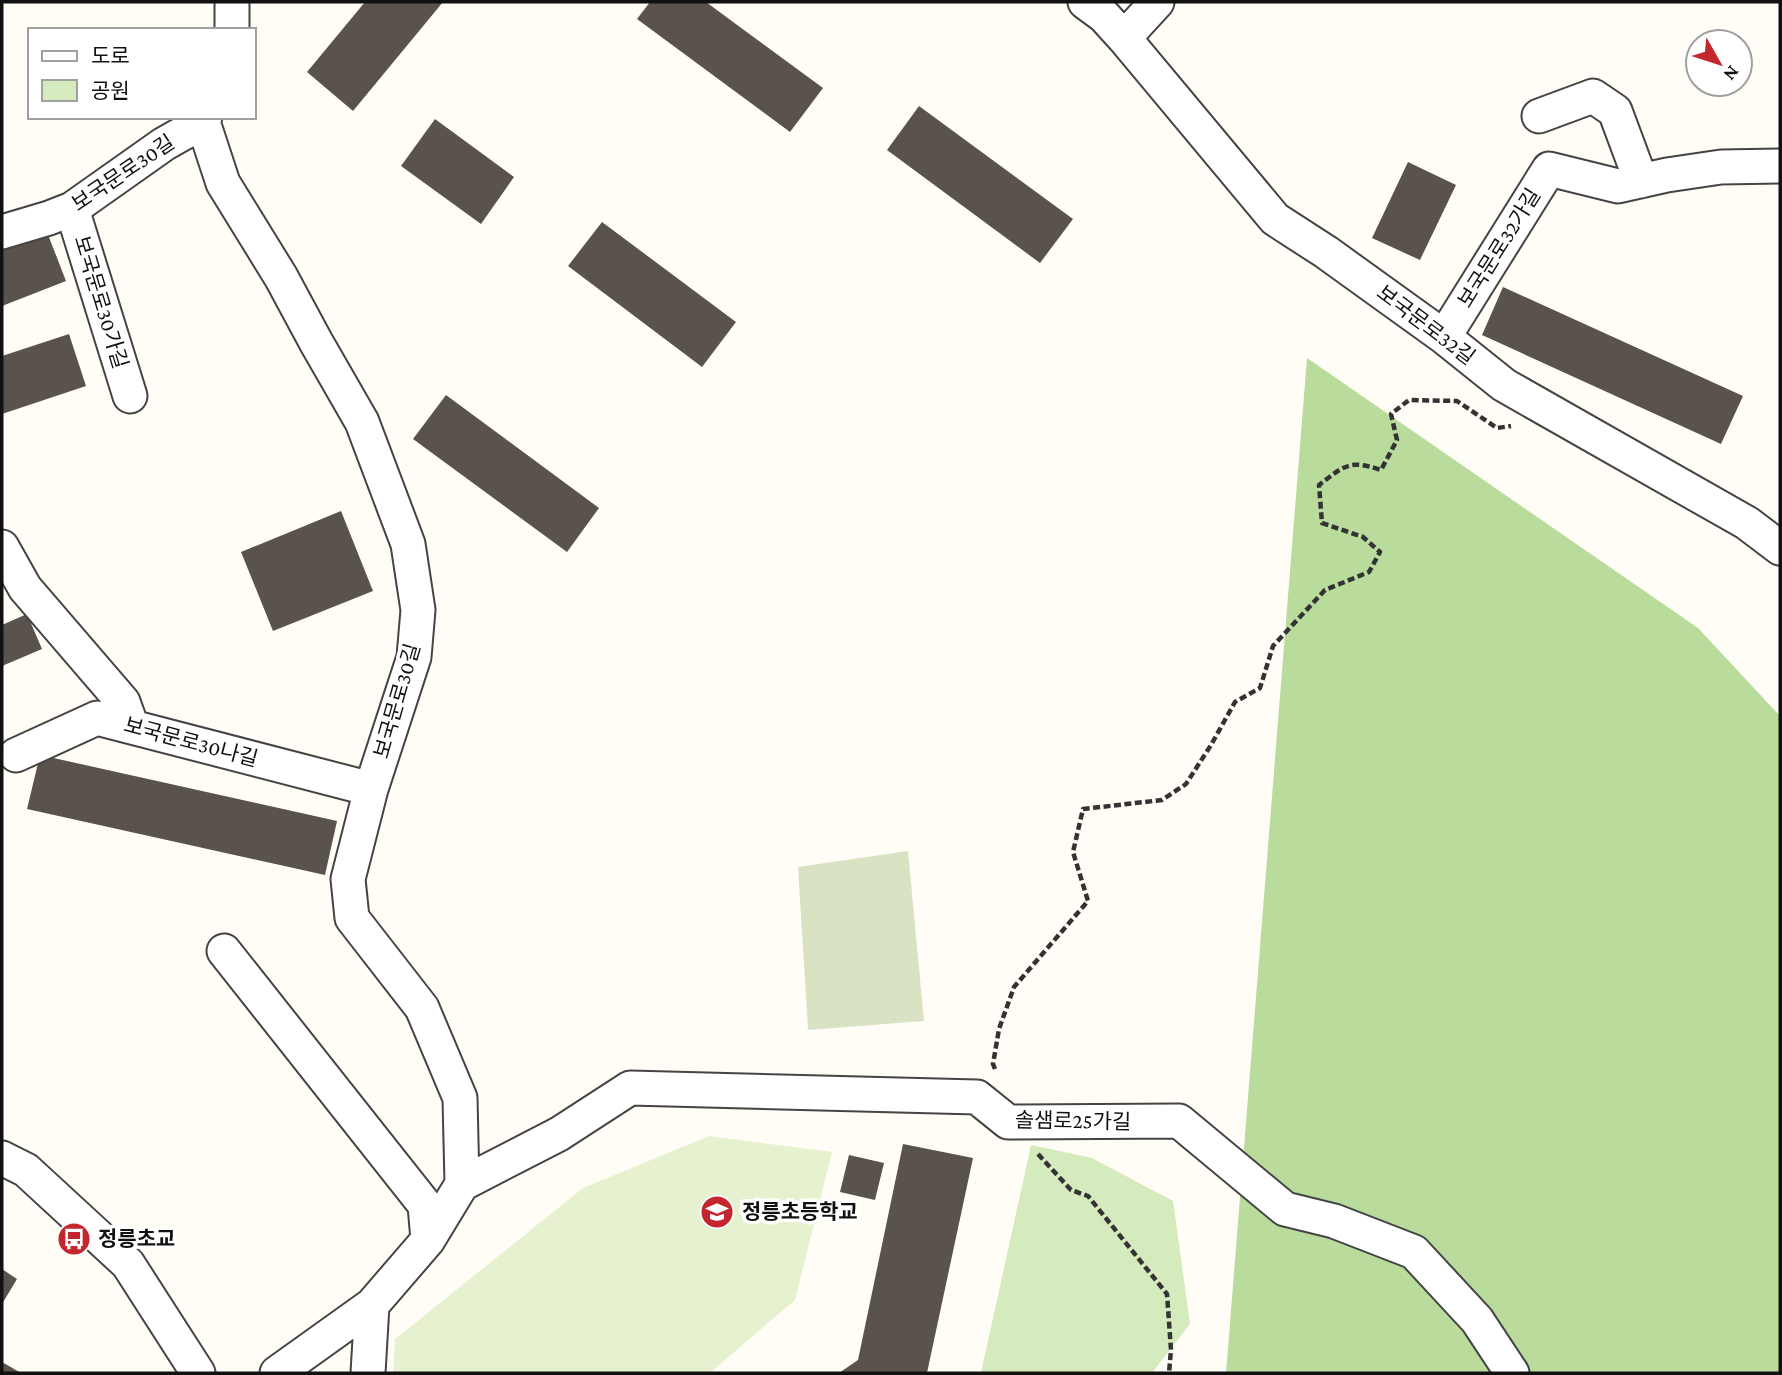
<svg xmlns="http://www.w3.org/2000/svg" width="1782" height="1375" viewBox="0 0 1782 1375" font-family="'Crimson Pro','Noto Sans KR',serif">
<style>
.green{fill:#d5ebbd}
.forest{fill:#b9dc9c}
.cemetery{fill:#d9e3c4}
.pitch{fill:#e6f2cf}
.building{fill:#5a524d}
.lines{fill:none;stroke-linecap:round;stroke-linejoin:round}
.minor-casing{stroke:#444;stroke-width:37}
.path{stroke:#333;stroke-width:4.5;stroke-dasharray:7 3.5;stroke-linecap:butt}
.minor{stroke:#fff;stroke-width:33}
.labels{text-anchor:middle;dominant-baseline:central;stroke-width:7;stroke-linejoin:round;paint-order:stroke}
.street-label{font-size:21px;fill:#111;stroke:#fff}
.poi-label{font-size:21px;font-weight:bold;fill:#111;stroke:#fff;text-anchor:start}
</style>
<rect width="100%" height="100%" fill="#fffdf5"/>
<!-- green -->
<path class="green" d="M 1031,1145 L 1092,1158 L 1173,1201 L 1190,1324 L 1152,1373 L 981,1373 Z"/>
<!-- forest -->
<path class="forest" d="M 1307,358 L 1698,628 L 1780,716 L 1780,1373 L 1226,1373 Z"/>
<!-- cemetery -->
<path class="cemetery" d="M 908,851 L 924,1021 L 808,1030 L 798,867 Z"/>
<!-- pitch -->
<path class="pitch" d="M 709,1136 L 832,1152 L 795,1300 L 710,1373 L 393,1373 L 395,1339 L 583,1188 Z"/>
<!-- building -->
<path class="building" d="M 365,2 L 443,2 L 353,111 L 307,72 Z
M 650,2 L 706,2 L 823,88 L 790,132 L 637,19 Z
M 919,106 L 1073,219 L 1040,263 L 887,150 Z
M 435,119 L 514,177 L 481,224 L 401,166 Z
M 1408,162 L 1456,185 L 1420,260 L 1372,238 Z
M 602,222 L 736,322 L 702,367 L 568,266 Z
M 47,232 L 66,281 L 2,306 L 2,249 Z
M 1503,287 L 1743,396 L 1721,444 L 1482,335 Z
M 69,334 L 86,386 L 2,414 L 2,356 Z
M 446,395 L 599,508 L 567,552 L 413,439 Z
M 341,511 L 373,591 L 273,631 L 241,552 Z
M 27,614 L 42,649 L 2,666 L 2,625 Z
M 40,755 L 337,821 L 325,875 L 27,809 Z
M 903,1144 L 973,1158 L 927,1373 L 839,1373 L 858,1360 Z
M 849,1155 L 884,1163 L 875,1200 L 840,1192 Z
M 2,1269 L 17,1279 L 2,1304 Z
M 2,1362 L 21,1373 L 2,1373 Z"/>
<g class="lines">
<defs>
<path id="minor" d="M 232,2 L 232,30
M 1085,2 L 1104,16 L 1124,38 L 1275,219 L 1326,252 L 1444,337 L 1504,385 L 1747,523 L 1780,548
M 1124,38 L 1157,2
M 1539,116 L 1593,96 L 1615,111 L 1641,181
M 205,117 L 203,122 L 223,183 L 281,277 L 316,342 L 362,422 L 408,544 L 418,610 L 414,657 L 371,789 L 348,879 L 352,918 L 422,1008 L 460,1098 L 462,1184 L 559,1134 L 630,1088 L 977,1097 L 1008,1122 L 1179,1121 L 1285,1209 L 1334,1221 L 1414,1252 L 1477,1320 L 1512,1373
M 72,209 L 130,396
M 2,232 L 49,218 L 72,209 L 164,144 L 203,122
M 1444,337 L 1549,169 L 1618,186 L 1667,175 L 1721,167 L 1780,166
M 2,547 L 25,588 L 123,702 L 132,727
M 16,755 L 97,718 L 371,789
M 224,951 L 425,1205 L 428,1240
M 2,1158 L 26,1170 L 128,1264 L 198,1373
M 277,1373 L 372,1305 L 428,1240 L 462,1184
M 368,1373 L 372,1305"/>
</defs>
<!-- minor casing -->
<use href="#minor" class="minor-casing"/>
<!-- path -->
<path class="path" d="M 995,1069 L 993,1064 L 999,1029 L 1014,987 L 1088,901 L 1073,852 L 1083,809 L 1162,800 L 1186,784 L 1211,745 L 1235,702 L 1260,688 L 1273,646 L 1325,590 L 1369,572 L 1380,552 L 1363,537 L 1322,523 L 1319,485 C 1344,466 1349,459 1381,470 L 1397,440 L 1391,414 L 1409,400 L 1457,401 L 1497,428 L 1511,426
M 1038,1154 L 1071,1190 L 1088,1196 L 1167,1294 L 1171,1350 L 1169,1373"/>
<!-- minor -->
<use href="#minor" class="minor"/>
</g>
<!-- icons -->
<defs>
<symbol id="school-disc" viewBox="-11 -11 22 22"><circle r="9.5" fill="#c4262e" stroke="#fff"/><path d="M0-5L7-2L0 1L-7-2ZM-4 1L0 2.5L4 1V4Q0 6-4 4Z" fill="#fff"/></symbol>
<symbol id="bus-disc" viewBox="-11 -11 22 22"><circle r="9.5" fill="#c4262e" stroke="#fff"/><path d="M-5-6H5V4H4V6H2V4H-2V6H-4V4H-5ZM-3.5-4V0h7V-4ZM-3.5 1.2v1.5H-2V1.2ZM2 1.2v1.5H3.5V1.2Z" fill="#fff"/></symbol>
</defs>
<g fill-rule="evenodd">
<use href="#school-disc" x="698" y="1193" width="38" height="38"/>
<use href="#bus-disc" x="55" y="1220" width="38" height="38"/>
</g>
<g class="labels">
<!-- street labels -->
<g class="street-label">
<text transform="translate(123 173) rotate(-34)">보국문로30길</text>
<text transform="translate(1499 248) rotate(-58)">보국문로32가길</text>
<text transform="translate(101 302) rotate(73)">보국문로30가길</text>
<text transform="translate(1426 325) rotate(37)">보국문로32길</text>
<text transform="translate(397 701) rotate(-74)">보국문로30길</text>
<text transform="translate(191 742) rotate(15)">보국문로30나길</text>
<text transform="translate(1073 1121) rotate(1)">솔샘로25가길</text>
</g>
<!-- poi labels -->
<g class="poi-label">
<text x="742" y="1212">정릉초등학교</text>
<text x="98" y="1239">정릉초교</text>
</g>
</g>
<!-- border -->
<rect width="1782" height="1375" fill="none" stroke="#111111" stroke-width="7"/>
<!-- legend -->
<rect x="28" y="28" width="228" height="91" fill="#ffffff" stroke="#a0a0a0" stroke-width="2"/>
<rect x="42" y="51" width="35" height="10" fill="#ffffff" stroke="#a0a0a0" stroke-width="2"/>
<text x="91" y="63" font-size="21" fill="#111111">도로</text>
<rect x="42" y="80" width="35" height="21" fill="#d5ebbd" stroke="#a0a0a0" stroke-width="2"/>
<text x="91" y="98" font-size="21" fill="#111111">공원</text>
<!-- north arrow -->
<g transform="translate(1719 63) rotate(129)"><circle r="33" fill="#ffffff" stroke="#a0a0a0" stroke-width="2"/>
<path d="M0-5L12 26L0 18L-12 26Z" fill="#c4262e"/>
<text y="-10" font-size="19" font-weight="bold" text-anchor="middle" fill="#111111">N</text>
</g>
</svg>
